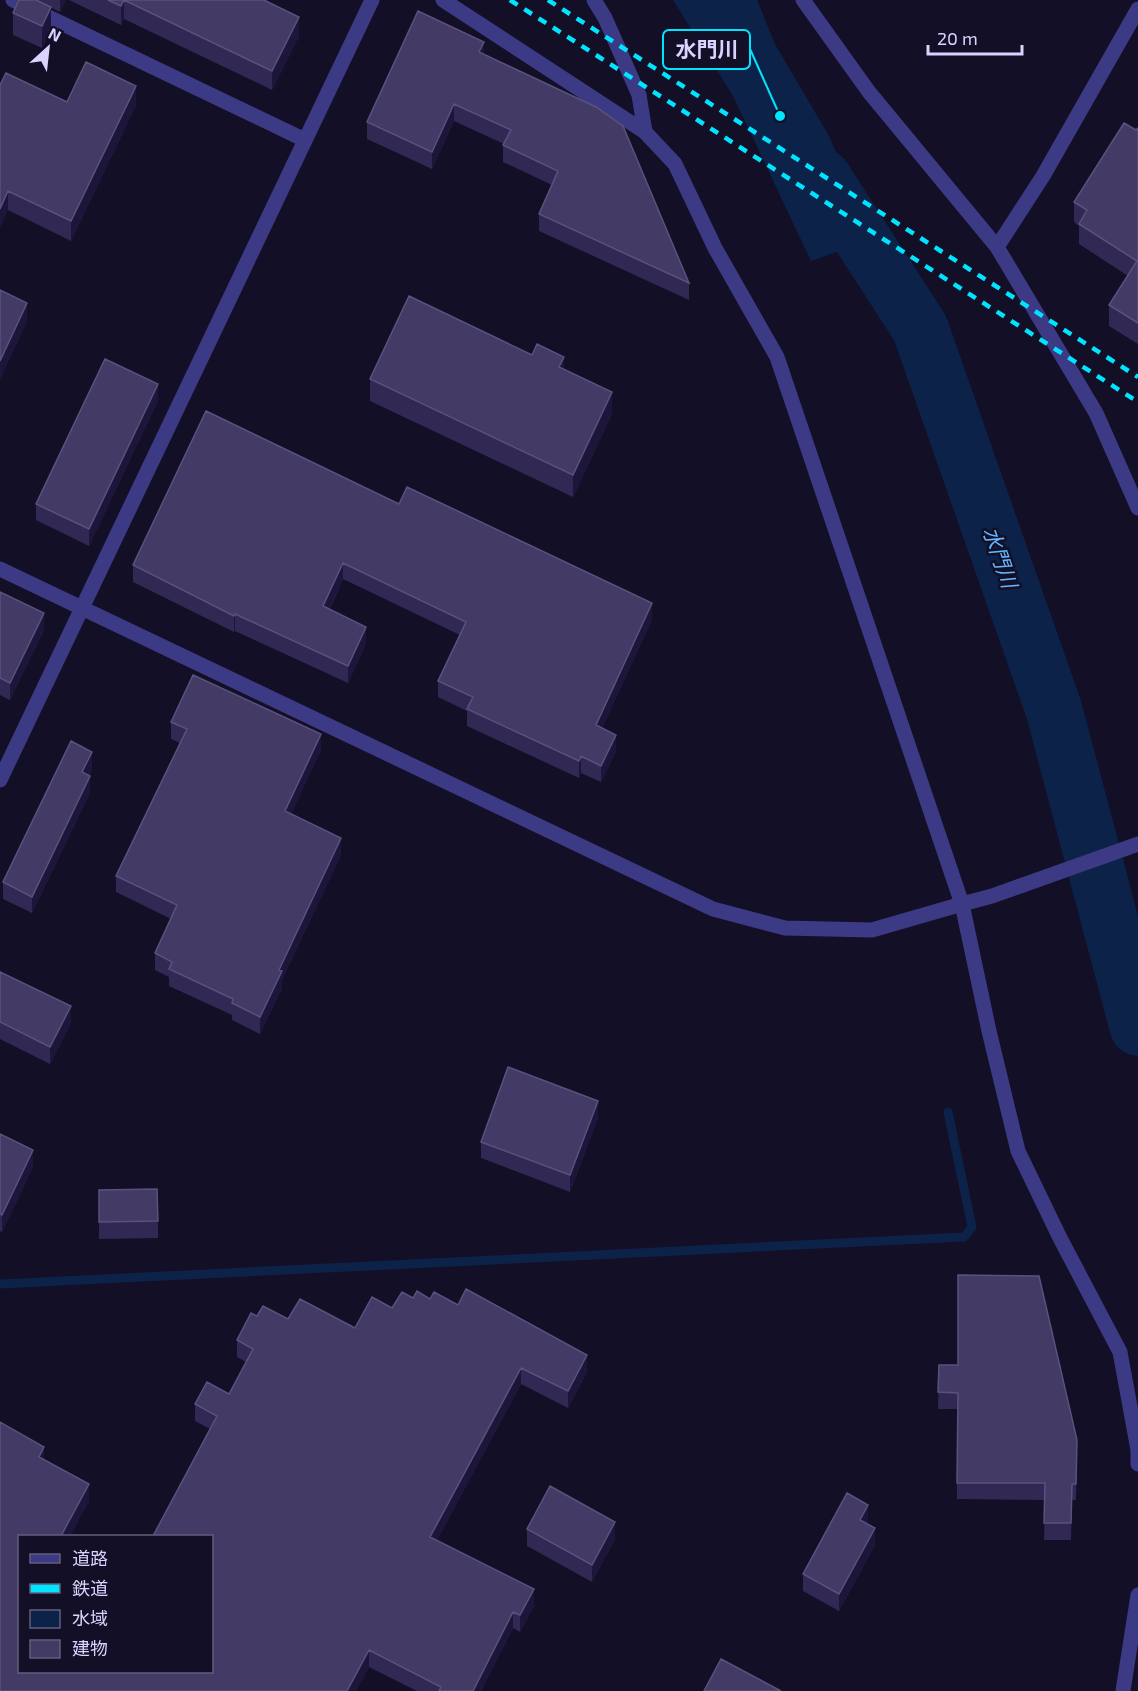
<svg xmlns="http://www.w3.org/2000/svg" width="1138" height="1691" viewBox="0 0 1138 1691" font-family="'Exo 2','Noto Sans JP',sans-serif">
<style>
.water{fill:#0c2248}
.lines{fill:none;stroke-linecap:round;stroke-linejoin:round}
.stream{stroke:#0c2248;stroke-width:9}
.river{stroke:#0c2248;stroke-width:57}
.minor{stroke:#3d3a85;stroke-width:15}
.tertiary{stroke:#3d3a85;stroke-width:15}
.rail{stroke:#00e5ff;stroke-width:4.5;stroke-dasharray:9 8;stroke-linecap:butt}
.wall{fill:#312854}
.shaded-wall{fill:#1d163a}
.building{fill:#433a66;stroke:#5a527e;stroke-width:1.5}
.labels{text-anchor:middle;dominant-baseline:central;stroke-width:5;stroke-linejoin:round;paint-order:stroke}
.water-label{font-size:21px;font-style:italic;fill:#62b6ff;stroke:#130f26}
.leader{fill:none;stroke:#00e5ff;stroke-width:2}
.callout-dot{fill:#00e5ff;stroke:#130f26;stroke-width:2}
.callout{fill:#130f26;stroke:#00e5ff;stroke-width:2}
.callout-label{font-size:21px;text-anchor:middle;font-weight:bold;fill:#d9d4ff}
</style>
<rect width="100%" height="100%" fill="#130f26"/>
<!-- water -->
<path class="water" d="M 673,0 L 757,0 L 775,44 L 829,136 L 874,239 L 811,261 L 733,96 Z"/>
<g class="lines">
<!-- stream -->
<path class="stream" d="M 0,1284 L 964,1237 L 972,1227 L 948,1112"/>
<!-- river -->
<path class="river" d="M 823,178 L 920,328 L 1054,710 L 1138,1027"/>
<!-- minor -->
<path class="minor" d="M 13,0 L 305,140
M 443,0 L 645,132 L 675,164 L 715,248 L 777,357 L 962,904 L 989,1031 L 1018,1151 L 1060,1238 L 1120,1352 L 1138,1450 L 1138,1464
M 594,0 L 605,18 L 639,95 L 645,132
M 803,0 L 869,92 L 997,247 L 1096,413 L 1138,508
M 997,247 L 1043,176 L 1138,9
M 0,780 L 372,0
M 962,904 L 992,896 L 1138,844
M 1123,1691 L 1138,1595"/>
<!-- tertiary -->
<path class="tertiary" d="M 0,569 L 713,909 L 785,928 L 872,930 L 962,904"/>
<!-- rail -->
<path class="rail" d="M 510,0 L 1138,402
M 548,0 L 1138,377"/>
</g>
<!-- wall -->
<path class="wall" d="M 36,0 L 66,0 L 60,12 Z
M 69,0 L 264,0 L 299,36 L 272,90 L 124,19 L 121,25 Z
M 13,13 L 51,29 L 42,48 L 13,35 Z
M 484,55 L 689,283 L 689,300 L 539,231 L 539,214 L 552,185 L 503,162 L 503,145 L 504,144 L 454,121 L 432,169 L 367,139 L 367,122 Z
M 0,85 L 67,102 L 136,105 L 71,241 L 8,210 Z
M 1138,128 L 1138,344 L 1109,326 L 1109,305 L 1128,276 L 1079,244 L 1079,226 L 1074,222 L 1074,202 Z
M 564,369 L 612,414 L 573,497 L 370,401 L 370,379 Z
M 158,401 L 89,546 L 36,520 L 36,504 Z
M 399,504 L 652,620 L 602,728 L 616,751 L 601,782 L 581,773 L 579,778 L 467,726 L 467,711 L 438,697 L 438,681 L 460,635 L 343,579 L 330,609 L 366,644 L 348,683 L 235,631 L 234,632 L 133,582 L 133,565 Z
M 0,592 L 44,630 L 10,700 L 0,695 Z
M 171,722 L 321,750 L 291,814 L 341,855 L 282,980 L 282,988 L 260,1034 L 232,1020 L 232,1015 L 169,986 L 169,977 L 155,970 L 155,953 L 171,919 L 116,892 L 116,876 L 180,743 L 171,739 Z
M 92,768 L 89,776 L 90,793 L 32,913 L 3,899 L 3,882 Z
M 0,972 L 71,1023 L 50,1064 L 0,1039 Z
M 598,1118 L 570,1192 L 481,1158 L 481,1142 Z
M 0,1134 L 33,1167 L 2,1232 L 0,1231 Z
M 99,1190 L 158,1221 L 158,1238 L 99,1239 Z
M 466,1289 L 587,1355 L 587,1372 L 568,1408 L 521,1384 L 437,1540 L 534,1589 L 534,1606 L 520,1632 L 513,1628 L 481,1691 L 417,1691 L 369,1667 L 356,1691 L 0,1691 L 0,1422 L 44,1447 L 44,1460 L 89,1484 L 89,1501 L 70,1536 L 20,1536 L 20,1671 L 212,1671 L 212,1536 L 153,1536 L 210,1429 L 195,1421 L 195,1404 L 207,1382 L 229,1394 L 246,1362 L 237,1357 L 237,1340 L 251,1313 L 257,1316 L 263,1306 L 288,1319 L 300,1299 L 355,1328 L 372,1297 L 392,1308 L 402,1292 L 413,1298 L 417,1291 L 430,1299 L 434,1292 L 458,1305 Z
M 939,1365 L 1077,1440 L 1076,1500 L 1072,1500 L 1071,1540 L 1044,1540 L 1045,1500 L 957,1499 L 957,1409 L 938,1409 Z
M 868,1522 L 867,1524 L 875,1545 L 839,1611 L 803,1591 L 803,1574 Z
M 527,1529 L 615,1539 L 592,1582 L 527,1546 Z"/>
<!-- shaded-wall -->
<path class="shaded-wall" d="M 60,0 L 66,0 L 60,12 Z
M 124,0 L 124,19 L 121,25 L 121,6 Z
M 51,7 L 51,29 L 42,48 L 42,26 Z
M 299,17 L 299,36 L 272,90 L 272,71 Z
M 484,42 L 484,58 L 479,52 Z
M 136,86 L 136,105 L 71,241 L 71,221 Z
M 454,104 L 454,121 L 432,169 L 432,152 Z
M 8,191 L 8,210 L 0,228 L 0,209 Z
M 27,303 L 27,322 L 0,380 L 0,361 Z
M 564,357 L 564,378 L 559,367 Z
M 158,384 L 158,401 L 89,546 L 89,529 Z
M 612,392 L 612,414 L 573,497 L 573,475 Z
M 343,563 L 343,579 L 323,623 L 323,606 Z
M 652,603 L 652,620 L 596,742 L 596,725 Z
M 44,613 L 44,630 L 10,700 L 10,683 Z
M 235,614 L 235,631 L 234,632 L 234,616 Z
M 366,627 L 366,644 L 348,683 L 348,666 Z
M 321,734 L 321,750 L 285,828 L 285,811 Z
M 616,735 L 616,751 L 601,782 L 601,766 Z
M 92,752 L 92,768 L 82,789 L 82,772 Z
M 581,756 L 581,773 L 579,778 L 579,761 Z
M 90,776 L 90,793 L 32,913 L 32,897 Z
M 341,838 L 341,855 L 282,980 L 282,988 L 260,1034 L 260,1017 L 279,970 Z
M 71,1006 L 71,1023 L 50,1064 L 50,1047 Z
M 598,1101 L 598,1118 L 570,1192 L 570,1175 Z
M 33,1150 L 33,1167 L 2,1232 L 2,1215 Z
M 587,1355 L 587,1372 L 568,1408 L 568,1391 Z
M 521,1368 L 521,1384 L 430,1554 L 430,1537 Z
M 44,1447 L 44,1464 L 39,1457 Z
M 89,1484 L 89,1501 L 70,1536 L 61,1536 Z
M 868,1505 L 868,1522 L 860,1537 L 860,1520 Z
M 615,1522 L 615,1539 L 592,1582 L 592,1565 Z
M 875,1528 L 875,1545 L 839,1611 L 839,1594 Z
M 534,1589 L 534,1606 L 520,1632 L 520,1615 Z
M 513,1612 L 513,1628 L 481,1691 L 473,1691 Z
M 369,1650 L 369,1667 L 356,1691 L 347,1691 Z"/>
<!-- building -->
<path class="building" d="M 19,0 L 36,0 L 51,7 L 42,26 L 13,13 Z
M 108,0 L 264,0 L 299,17 L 272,71 L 124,0 L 121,6 Z
M 418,11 L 484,42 L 479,52 L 596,107 L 623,126 L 689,283 L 539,214 L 558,171 L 503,145 L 511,130 L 454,104 L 432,152 L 367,122 Z
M 86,62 L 136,86 L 71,221 L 8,191 L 0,209 L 0,85 L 6,73 L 67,102 Z
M 1124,123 L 1136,130 L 1138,128 L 1138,323 L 1109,305 L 1137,261 L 1079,224 L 1087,210 L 1074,202 Z
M 0,290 L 27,303 L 0,361 Z
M 409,296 L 532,355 L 537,344 L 564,357 L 559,367 L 612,392 L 573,475 L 370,379 Z
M 105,359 L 158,384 L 89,529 L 36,504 Z
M 206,411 L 399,504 L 407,487 L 652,603 L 596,725 L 616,735 L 601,766 L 581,756 L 579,761 L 467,709 L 473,697 L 438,681 L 466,622 L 343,563 L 323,606 L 366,627 L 348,666 L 235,614 L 234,616 L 133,565 Z
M 0,592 L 44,613 L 10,683 L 0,678 Z
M 193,675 L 321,734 L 285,811 L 341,838 L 279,970 L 282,971 L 260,1017 L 232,1003 L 233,999 L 169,969 L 172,962 L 155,953 L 177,905 L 116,876 L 187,729 L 171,722 Z
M 71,741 L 92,752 L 82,772 L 90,776 L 32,897 L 3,882 Z
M 0,972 L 71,1006 L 50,1047 L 0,1022 Z
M 508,1067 L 598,1101 L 570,1175 L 481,1142 Z
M 0,1134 L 33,1150 L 2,1215 L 0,1214 Z
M 157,1189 L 158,1221 L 99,1222 L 99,1190 Z
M 958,1275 L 1039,1276 L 1077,1440 L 1076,1484 L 1072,1484 L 1071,1523 L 1044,1523 L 1045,1483 L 957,1483 L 958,1393 L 938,1392 L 939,1365 L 958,1365 Z
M 466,1289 L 587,1355 L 568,1391 L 521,1368 L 430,1537 L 534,1589 L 520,1615 L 513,1612 L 473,1691 L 439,1691 L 441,1687 L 369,1650 L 347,1691 L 0,1691 L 0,1422 L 44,1447 L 39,1457 L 89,1484 L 61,1536 L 20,1536 L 20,1671 L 212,1671 L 212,1536 L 153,1536 L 217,1416 L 195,1404 L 207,1382 L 229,1394 L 253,1349 L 237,1340 L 251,1313 L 257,1316 L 263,1306 L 288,1319 L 300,1299 L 355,1328 L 372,1297 L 392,1308 L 402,1292 L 413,1298 L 417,1291 L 430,1299 L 434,1292 L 458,1305 Z
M 550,1486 L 615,1522 L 592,1565 L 527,1529 Z
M 847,1493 L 868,1505 L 860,1520 L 875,1528 L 839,1594 L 803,1574 Z
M 721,1659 L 781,1691 L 704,1691 Z"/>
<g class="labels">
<!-- water labels -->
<g class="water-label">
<text transform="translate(1001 557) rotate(71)">水門川</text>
</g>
</g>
<!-- callouts -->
<path class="leader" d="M780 116L750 49"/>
<circle class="callout-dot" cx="780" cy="116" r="6"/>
<rect class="callout" x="663" y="30" width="87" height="39" rx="6"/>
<g class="callout-label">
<text x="707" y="57">水門川</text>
</g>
<!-- legend -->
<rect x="18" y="1535" width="195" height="138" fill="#130f26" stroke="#625e7d" stroke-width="1.5"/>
<rect x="30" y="1554" width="30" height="9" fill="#3d3a85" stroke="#625e7d" stroke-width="1.5"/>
<text x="72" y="1565" font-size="18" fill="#d9d4ff">道路</text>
<rect x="30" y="1584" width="30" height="9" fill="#00e5ff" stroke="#625e7d" stroke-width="1.5"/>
<text x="72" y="1595" font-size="18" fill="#d9d4ff">鉄道</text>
<rect x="30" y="1610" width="30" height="18" fill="#0c2248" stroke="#625e7d" stroke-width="1.5"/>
<text x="72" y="1625" font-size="18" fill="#d9d4ff">水域</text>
<rect x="30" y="1640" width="30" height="18" fill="#433a66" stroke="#625e7d" stroke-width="1.5"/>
<text x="72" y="1655" font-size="18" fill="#d9d4ff">建物</text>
<!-- north arrow -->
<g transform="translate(48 48) rotate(27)" stroke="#130f26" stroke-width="4.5" paint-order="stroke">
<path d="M0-4.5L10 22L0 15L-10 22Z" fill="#d9d4ff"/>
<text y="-9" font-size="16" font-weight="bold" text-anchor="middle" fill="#d9d4ff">N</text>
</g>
<!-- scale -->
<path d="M928 45v9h94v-9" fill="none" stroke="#d9d4ff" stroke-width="3"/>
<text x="937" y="45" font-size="18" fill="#d9d4ff" stroke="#130f26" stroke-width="4.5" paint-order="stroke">20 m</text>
</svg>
